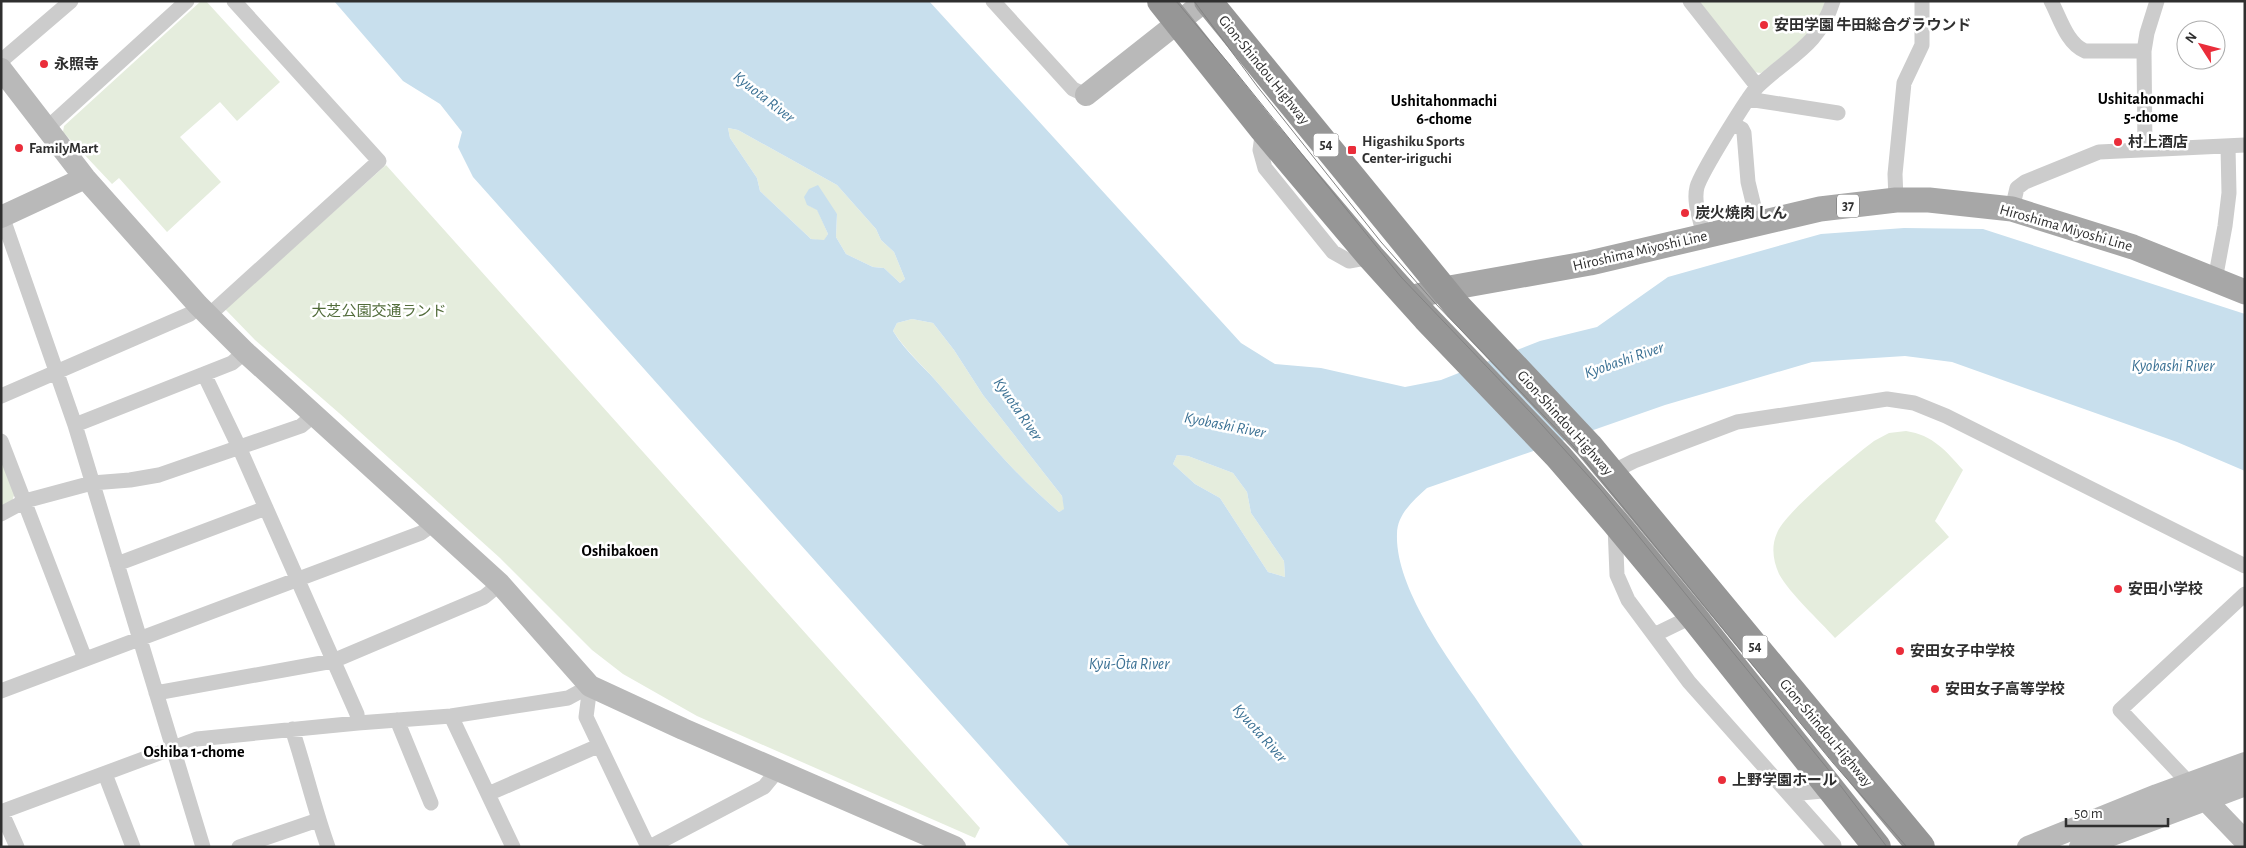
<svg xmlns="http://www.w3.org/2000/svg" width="2246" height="848" viewBox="0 0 2246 848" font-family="'Alegreya Sans','Noto Sans JP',sans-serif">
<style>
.green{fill:#e5eddd}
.water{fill:#c8dfed;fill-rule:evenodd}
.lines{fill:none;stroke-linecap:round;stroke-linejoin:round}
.street{stroke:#ccc;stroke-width:15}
.secondary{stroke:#b9b9b9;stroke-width:22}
.primary{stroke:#a7a7a7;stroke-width:25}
.highway{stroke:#969696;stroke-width:28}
.tram{stroke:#848484;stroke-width:1}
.poi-dot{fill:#ea2d3a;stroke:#fff;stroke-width:2}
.labels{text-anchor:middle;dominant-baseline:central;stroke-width:5;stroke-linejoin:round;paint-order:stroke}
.shield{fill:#fff;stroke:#6d6d6d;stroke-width:1}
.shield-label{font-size:14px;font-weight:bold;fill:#2f2f2f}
.poi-label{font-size:15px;font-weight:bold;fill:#2f2f2f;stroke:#fff;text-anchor:start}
.street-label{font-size:15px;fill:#2f2f2f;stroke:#fff}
.park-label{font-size:15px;fill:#526c3b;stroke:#fff}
.water-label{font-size:16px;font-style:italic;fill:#3b7194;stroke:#fff}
.neighbourhood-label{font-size:16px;font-weight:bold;fill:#000;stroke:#fff}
</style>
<rect width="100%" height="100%" fill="#fff"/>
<!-- green -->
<path class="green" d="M 201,1 L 206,1 L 280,82 L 237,121 L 220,102 L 180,137 L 221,182 L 167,232 L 119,178 L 112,184 L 63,132 L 64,126 Z
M 1696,1 L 1825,1 C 1816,34 1787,52 1761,73 L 1752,72 Z
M 728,128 L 738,130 L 837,185 L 876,229 L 881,240 L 894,252 L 905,279 L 900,283 L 884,268 L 873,267 L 846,254 L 836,237 L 837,214 L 807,205 L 817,209 L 828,234 L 824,241 L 811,239 L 760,191 L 757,178 L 730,138 Z
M 386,165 L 980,828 L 975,838 L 697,716 L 623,674 L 592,650 L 500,558 L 339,413 L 255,340 L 225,309 Z
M 912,319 L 933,323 L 954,350 L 983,395 L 1062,496 L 1065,509 L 1059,512 C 1015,475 980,432 943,389 C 927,369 907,353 893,331 L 897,323 Z
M 1906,431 C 1933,435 1946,451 1963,470 L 1935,521 L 1949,537 L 1835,638 C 1819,620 1790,594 1779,574 C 1773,561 1771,546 1777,533 C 1785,512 1853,457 1874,441 L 1889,433 Z
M 1177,455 L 1188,456 L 1233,473 L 1247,492 L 1251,513 L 1284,561 L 1285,577 L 1268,572 L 1220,498 L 1195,484 L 1173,464 Z
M 1,457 L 15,493 L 12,501 L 1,506 Z"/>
<!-- water -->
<path class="water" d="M 334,1 L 929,1 L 1241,343 L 1275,364 L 1321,368 L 1405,387 L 1441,380 L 1540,341 L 1597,327 L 1668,277 L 1821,234 L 1904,228 L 1983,229 L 2245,314 L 2245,471 L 2177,442 L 1952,362 L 1905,356 L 1812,362 L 1665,405 L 1427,488 C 1414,500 1397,514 1397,534 C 1395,586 1445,654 1474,696 C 1509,748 1546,797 1584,847 L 1070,847 L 473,177 L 458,147 L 462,132 L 440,104 L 403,81 ZM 728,128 L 738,130 L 837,185 L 876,229 L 881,240 L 894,252 L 905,279 L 900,283 L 884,268 L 873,267 L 846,254 L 836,237 L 837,214 L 818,185 L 809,189 L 804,197 L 807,205 L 817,210 L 828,234 L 824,240 L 811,239 L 760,191 L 757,178 L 730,138 ZM 912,319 L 933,323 L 954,350 L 983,395 L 1062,496 L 1064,509 L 1059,512 C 1015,475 980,432 943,389 C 927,369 906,353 893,331 L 897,323 ZM 1177,455 L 1188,456 L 1233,473 L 1247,492 L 1251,513 L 1284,561 L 1285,577 L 1268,572 L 1220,498 L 1195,484 L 1173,464 Z"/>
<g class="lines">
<!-- street -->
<path class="street" d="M 993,1 L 1073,89 L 1086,95
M 1690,1 L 1757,86
M 2051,1 C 2060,18 2067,44 2085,51 L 2144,51
M 1,61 L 71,1
M 1748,99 L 1838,113
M 1733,124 L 1742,129 L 1744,133 L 1748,182 L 1758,223
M 46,129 L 187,1
M 1263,129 L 1260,150 L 1265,168 L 1333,252 L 1349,261 L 1371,257
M 2145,150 L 2144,51 L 2147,33 L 2157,1
M 1896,200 L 1895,174 L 1904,83 L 1922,45 L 1922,1
M 2012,209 L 2017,188 L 2025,182 L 2099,152 L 2245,145
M 2,216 L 75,425 L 203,847
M 1704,236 C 1701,221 1693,203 1697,187 C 1701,173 1748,96 1758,86 C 1789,56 1819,46 1833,1
M 2215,280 L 2225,226 L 2229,193 L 2228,147
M 208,316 L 379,161 L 234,1
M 204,374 L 239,447 L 357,714 L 358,723
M 1,396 L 190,314 L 198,305
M 75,425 L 232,363 L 245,352
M 1,441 L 85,659
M 1610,473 L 1634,461 L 1737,422 L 1887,399 L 1914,403 L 1946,416 L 2245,566
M 1,514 L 25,501 L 92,483 L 130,480 L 159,475 L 301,426 L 314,415
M 1615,526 L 1617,575 L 1628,600 L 1689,682 L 1834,845
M 117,564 L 266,508
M 1654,635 L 1693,616
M 590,686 L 586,717 L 648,847
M 1,691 L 421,533 L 435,523
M 156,693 L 333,661 L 484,597 L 500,584
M 451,716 L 513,847
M 397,720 L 431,803
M 292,729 C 305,768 314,808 328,847
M 105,774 L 133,847
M 2189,783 L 2120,710 L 2245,594
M 1785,789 L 1801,793 L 1833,790
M 488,794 L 598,746
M 1,811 L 17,847
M 1,812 L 197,739 L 358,723 L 451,716 L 568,698 L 590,686
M 239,847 L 318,820
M 650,847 L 764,787 L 778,770"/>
<!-- secondary -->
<path class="secondary" d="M 1,69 L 85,178 L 198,305 L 245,352 L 500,584 L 590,686 L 683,729 L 955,847
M 1086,95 L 1205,1
M 1,217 L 85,178
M 2195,789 L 2245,841
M 2028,847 L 2157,795 L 2245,763
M 2080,847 L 2245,785"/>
<!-- primary -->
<path class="primary" d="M 1410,298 L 1444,289 L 1590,263 L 1820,209 L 1896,200 L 1929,200 L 2012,209 L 2133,247 L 2245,292"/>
<!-- highway -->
<path class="highway" d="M 1161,1 L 1263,129 L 1371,257 L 1426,318 L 1558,456 L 1615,522 L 1693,616 L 1877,847
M 1208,1 L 1458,307 L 1589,446 L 1921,847"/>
<!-- tram -->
<path class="tram" d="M 1176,1 L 1230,65 L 1401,277 L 1533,415 L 1601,490 L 1827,768 L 1887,847
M 1194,1 L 1257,86 L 1381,242 L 1434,302 L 1574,447 L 1833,763 L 1907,847"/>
</g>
<!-- markers -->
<g class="poi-dot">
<circle cx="1764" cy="25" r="5"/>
<circle cx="44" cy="64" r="5"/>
<circle cx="2118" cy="142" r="5"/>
<circle cx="19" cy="148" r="5"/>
<rect x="1347" y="145" width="10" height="10" rx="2.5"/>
<circle cx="1685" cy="213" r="5"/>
<circle cx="2118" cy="589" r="5"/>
<circle cx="1900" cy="651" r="5"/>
<circle cx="1935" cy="689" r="5"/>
<circle cx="1722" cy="780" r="5"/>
</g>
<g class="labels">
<!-- shield labels -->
<g class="shield">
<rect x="1313.5" y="133.5" width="25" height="23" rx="4"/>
<rect x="1837" y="194.5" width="22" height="23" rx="4"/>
<rect x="1742.5" y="635.5" width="25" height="23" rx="4"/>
</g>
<g class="shield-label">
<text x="1326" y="145">54</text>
<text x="1848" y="206">37</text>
<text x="1755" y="647">54</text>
</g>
<!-- poi labels -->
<g class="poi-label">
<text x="1774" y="25">安田学園 牛田総合グラウンド</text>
<text x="54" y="64">永照寺</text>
<text x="1362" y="141">Higashiku Sports<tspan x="1362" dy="17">Center-iriguchi</tspan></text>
<text x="2128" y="142">村上酒店</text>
<text x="29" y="148">FamilyMart</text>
<text x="1695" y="213">炭火焼肉 しん</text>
<text x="2128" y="589">安田小学校</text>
<text x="1910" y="651">安田女子中学校</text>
<text x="1945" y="689">安田女子高等学校</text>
<text x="1732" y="780">上野学園ホール</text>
</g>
<!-- street labels -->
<g class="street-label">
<text transform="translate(1264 70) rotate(51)">Gion-Shindou Highway</text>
<text transform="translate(2066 228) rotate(16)">Hiroshima Miyoshi Line</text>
<text transform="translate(1640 251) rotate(-13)">Hiroshima Miyoshi Line</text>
<text transform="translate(1565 423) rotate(48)">Gion-Shindou Highway</text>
<text transform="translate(1826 733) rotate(50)">Gion-Shindou Highway</text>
</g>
<!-- park labels -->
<g class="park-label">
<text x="379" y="311">大芝公園交通ランド</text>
</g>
<!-- water labels -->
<g class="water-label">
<text transform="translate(764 97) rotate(38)">Kyuota River</text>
<text transform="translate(1624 360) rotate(-19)">Kyobashi River</text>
<text x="2173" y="366">Kyobashi River</text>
<text transform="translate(1018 409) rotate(55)">Kyuota River</text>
<text transform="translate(1225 425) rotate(11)">Kyobashi River</text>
<text x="1129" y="664">Kyū-Ōta River</text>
<text transform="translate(1260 733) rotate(48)">Kyuota River</text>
</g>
<!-- neighbourhood labels -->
<g class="neighbourhood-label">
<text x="2151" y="99">Ushitahonmachi<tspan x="2151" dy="18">5-chome</tspan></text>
<text x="1444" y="101">Ushitahonmachi<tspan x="1444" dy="18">6-chome</tspan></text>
<text x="620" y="551">Oshibakoen</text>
<text x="194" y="752">Oshiba 1-chome</text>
</g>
</g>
<!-- border -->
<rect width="2246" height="848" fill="none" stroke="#2f2f2f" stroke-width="5"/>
<!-- north arrow -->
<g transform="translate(2201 45) rotate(306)"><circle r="24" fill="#ffffff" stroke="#acacac"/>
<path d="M0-4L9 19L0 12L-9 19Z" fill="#ea2d3a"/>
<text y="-8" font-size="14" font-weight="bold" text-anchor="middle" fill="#2f2f2f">N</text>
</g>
<!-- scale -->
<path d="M2066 818v8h102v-8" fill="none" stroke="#2f2f2f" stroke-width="2.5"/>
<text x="2074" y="818" font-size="15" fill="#2f2f2f" stroke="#ffffff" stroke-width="4" paint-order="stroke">50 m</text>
</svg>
